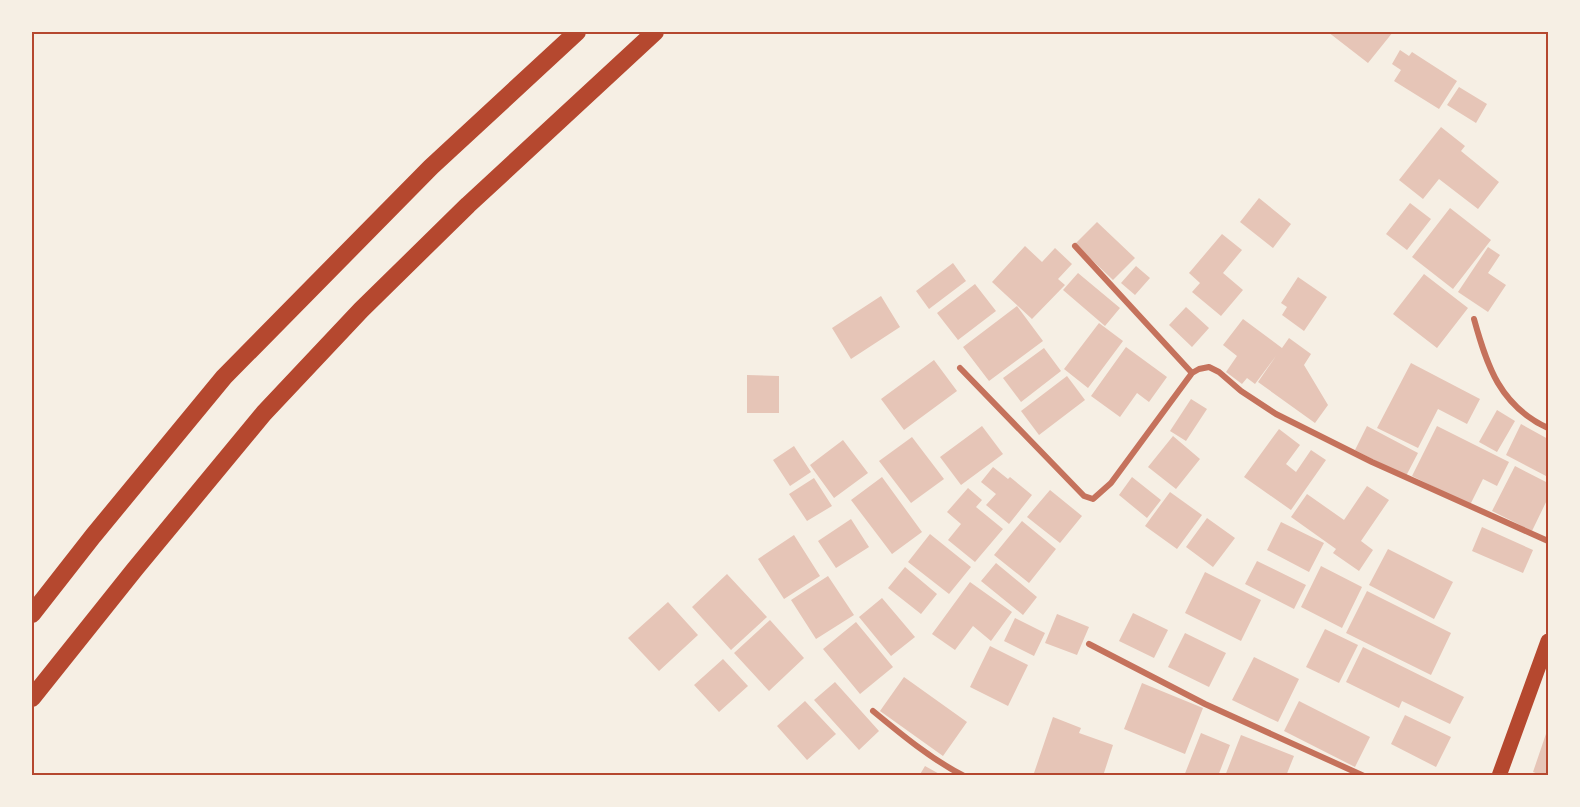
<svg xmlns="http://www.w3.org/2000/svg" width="1580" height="807" viewBox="0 0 1580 807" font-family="Karla,sans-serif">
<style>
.building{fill:#e6c5b7}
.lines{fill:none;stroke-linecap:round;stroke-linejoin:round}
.minor{stroke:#c5725c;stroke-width:6}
.primary{stroke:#b5482f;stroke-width:15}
.motorway{stroke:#b5482f;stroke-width:18}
.neatline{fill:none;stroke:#b5482f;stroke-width:2}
</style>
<rect width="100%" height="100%" fill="#f6efe4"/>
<!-- building -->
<path class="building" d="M 1328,32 L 1393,32 L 1368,63 Z
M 1400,50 L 1409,56 L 1412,52 L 1457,81 L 1439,109 L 1394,81 L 1401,70 L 1392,64 Z
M 1459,87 L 1487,104 L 1476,123 L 1447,105 Z
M 1441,127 L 1465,146 L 1461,151 L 1499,182 L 1478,209 L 1439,179 L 1423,199 L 1399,180 Z
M 1259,198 L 1291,224 L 1273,248 L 1240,222 Z
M 1410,203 L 1431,219 L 1407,250 L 1386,234 Z
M 1450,208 L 1491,240 L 1453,289 L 1412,257 Z
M 1097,222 L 1135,258 L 1113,280 L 1075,244 Z
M 1222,234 L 1242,250 L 1223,273 L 1243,290 L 1221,316 L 1192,292 L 1200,283 L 1189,273 Z
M 1025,246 L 1042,262 L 1055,248 L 1072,264 L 1058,279 L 1065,285 L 1032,319 L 992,282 Z
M 1488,247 L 1500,255 L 1488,273 L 1506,285 L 1488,312 L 1458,292 Z
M 953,263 L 966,281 L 929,309 L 916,291 Z
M 1136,266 L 1150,278 L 1135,295 L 1121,283 Z
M 1078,273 L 1120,308 L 1105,326 L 1063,290 Z
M 1424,274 L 1468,308 L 1437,348 L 1393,314 Z
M 1298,277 L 1327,297 L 1304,331 L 1282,315 L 1287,307 L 1281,303 Z
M 975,284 L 996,311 L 958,340 L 937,313 Z
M 881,296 L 900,327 L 851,359 L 832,328 Z
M 1017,306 L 1043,341 L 989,381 L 963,347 Z
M 1186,307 L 1209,328 L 1192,347 L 1169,325 Z
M 1243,319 L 1282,348 L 1289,338 L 1311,354 L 1304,365 L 1328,405 L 1315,423 L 1258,382 L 1276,356 L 1255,384 L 1247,378 L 1242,384 L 1226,372 L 1237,356 L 1223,345 Z
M 1099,323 L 1123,341 L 1088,388 L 1064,369 Z
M 1126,347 L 1167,377 L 1149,402 L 1137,393 L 1120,417 L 1091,396 Z
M 1044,348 L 1061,371 L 1021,402 L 1003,378 Z
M 934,360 L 957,391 L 904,430 L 881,399 Z
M 1411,363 L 1480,399 L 1467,424 L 1438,409 L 1418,448 L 1377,428 Z
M 747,375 L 779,376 L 779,413 L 747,413 Z
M 1067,376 L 1085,400 L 1039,435 L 1021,411 Z
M 1191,399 L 1207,409 L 1186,441 L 1170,431 Z
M 1497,410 L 1515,421 L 1497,452 L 1479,442 Z
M 1521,424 L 1548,439 L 1548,472 L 1546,476 L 1506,455 Z
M 982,426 L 1003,454 L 961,485 L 940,457 Z
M 1367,426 L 1418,453 L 1406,476 L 1355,450 Z
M 1437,426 L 1509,462 L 1497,486 L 1483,479 L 1470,505 L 1412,476 Z
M 1279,429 L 1300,445 L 1286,464 L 1296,472 L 1311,450 L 1326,460 L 1291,510 L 1244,477 Z
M 1173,436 L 1200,459 L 1176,489 L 1148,467 Z
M 912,437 L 944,479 L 911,503 L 879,461 Z
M 843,440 L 868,473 L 834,498 L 810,465 Z
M 794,446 L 811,472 L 790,486 L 773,460 Z
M 1515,466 L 1548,483 L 1548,498 L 1532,531 L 1492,511 Z
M 993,467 L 1008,479 L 1010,477 L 1032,495 L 1009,524 L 986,505 L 996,494 L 981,482 Z
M 882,477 L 922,532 L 892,554 L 851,500 Z
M 1132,477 L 1161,500 L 1147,518 L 1119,495 Z
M 814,478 L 832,506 L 807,521 L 789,494 Z
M 1367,486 L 1389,500 L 1361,541 L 1373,550 L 1359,571 L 1333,553 L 1336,549 L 1291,517 L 1307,494 L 1344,520 Z
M 968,488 L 982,500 L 976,507 L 1003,529 L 975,562 L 948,540 L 961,524 L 947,512 Z
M 1050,490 L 1082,516 L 1060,543 L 1027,517 Z
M 1170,492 L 1202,515 L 1177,549 L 1145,526 Z
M 1207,518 L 1235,538 L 1213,567 L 1186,547 Z
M 851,519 L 869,547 L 836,568 L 818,541 Z
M 1022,521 L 1056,549 L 1029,583 L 994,555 Z
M 1281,522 L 1324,543 L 1309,572 L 1267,550 Z
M 1482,527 L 1533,550 L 1523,573 L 1472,551 Z
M 930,534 L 971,567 L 949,594 L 908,562 Z
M 794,535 L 820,576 L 784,599 L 758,559 Z
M 1388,549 L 1453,582 L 1434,619 L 1369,585 Z
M 1257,561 L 1306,585 L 1294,609 L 1245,584 Z
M 996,563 L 1037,597 L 1023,615 L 981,581 Z
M 1321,566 L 1362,587 L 1342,628 L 1301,607 Z
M 905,567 L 937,594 L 921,614 L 888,588 Z
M 1205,572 L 1261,600 L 1241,641 L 1185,613 Z
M 727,574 L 767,617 L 731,650 L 692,607 Z
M 828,576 L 854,615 L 816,639 L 791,600 Z
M 970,582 L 1012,612 L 991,641 L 973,626 L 955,650 L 932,634 Z
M 1367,591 L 1451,633 L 1431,675 L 1346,633 Z
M 882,598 L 915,637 L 891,656 L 859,617 Z
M 668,602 L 698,635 L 659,671 L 628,638 Z
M 1133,613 L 1168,630 L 1154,658 L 1119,641 Z
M 1057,614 L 1089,627 L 1077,655 L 1045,643 Z
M 1015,618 L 1045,633 L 1034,656 L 1004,641 Z
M 770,620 L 804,658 L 769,691 L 734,653 Z
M 856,622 L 893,667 L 860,694 L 823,649 Z
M 1325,629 L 1358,645 L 1339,683 L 1306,667 Z
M 1185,633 L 1226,653 L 1209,687 L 1168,667 Z
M 990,646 L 1028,665 L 1008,706 L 970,687 Z
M 1363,647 L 1464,697 L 1450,724 L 1402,701 L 1399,708 L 1346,682 Z
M 1254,657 L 1299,679 L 1278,722 L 1232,700 Z
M 723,659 L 748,686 L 719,712 L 694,685 Z
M 904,677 L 967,722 L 943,756 L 880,711 Z
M 835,682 L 879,731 L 859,750 L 814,700 Z
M 1142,683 L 1203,708 L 1185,754 L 1124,729 Z
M 805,701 L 836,734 L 807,760 L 777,726 Z
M 1299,701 L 1370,737 L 1355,767 L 1284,731 Z
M 1405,715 L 1451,737 L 1436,767 L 1391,744 Z
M 1053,717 L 1081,728 L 1079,733 L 1113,745 L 1103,776 L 1033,776 Z
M 1548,728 L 1548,776 L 1543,776 L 1533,772 Z
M 1201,733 L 1230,745 L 1218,776 L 1184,776 Z
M 1241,735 L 1294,756 L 1286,776 L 1225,776 Z
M 925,766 L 943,776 L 919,776 Z"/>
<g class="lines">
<!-- minor -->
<path class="minor" d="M 1075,246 L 1192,373
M 1474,319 C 1487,366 1500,406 1548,428
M 960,368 L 1084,496 L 1093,499 L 1111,483 L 1192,373 L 1199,369 L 1209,367 L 1219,372 L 1241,391 L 1276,414 L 1372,462 L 1548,541
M 1089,644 L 1205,704 L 1364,776
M 873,711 C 902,735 931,759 964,776"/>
<!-- primary -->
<path class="primary" d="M 1499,776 L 1548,641"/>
<!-- motorway -->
<path class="motorway" d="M 32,614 L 93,536 L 224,377 L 431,167 L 577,32
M 32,698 L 135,569 L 264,413 L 361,310 L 468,205 L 655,32"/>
</g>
<!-- border -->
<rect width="1580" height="807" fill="none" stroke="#f6efe4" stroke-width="66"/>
<rect x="33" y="33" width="1514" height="741" class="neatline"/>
</svg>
